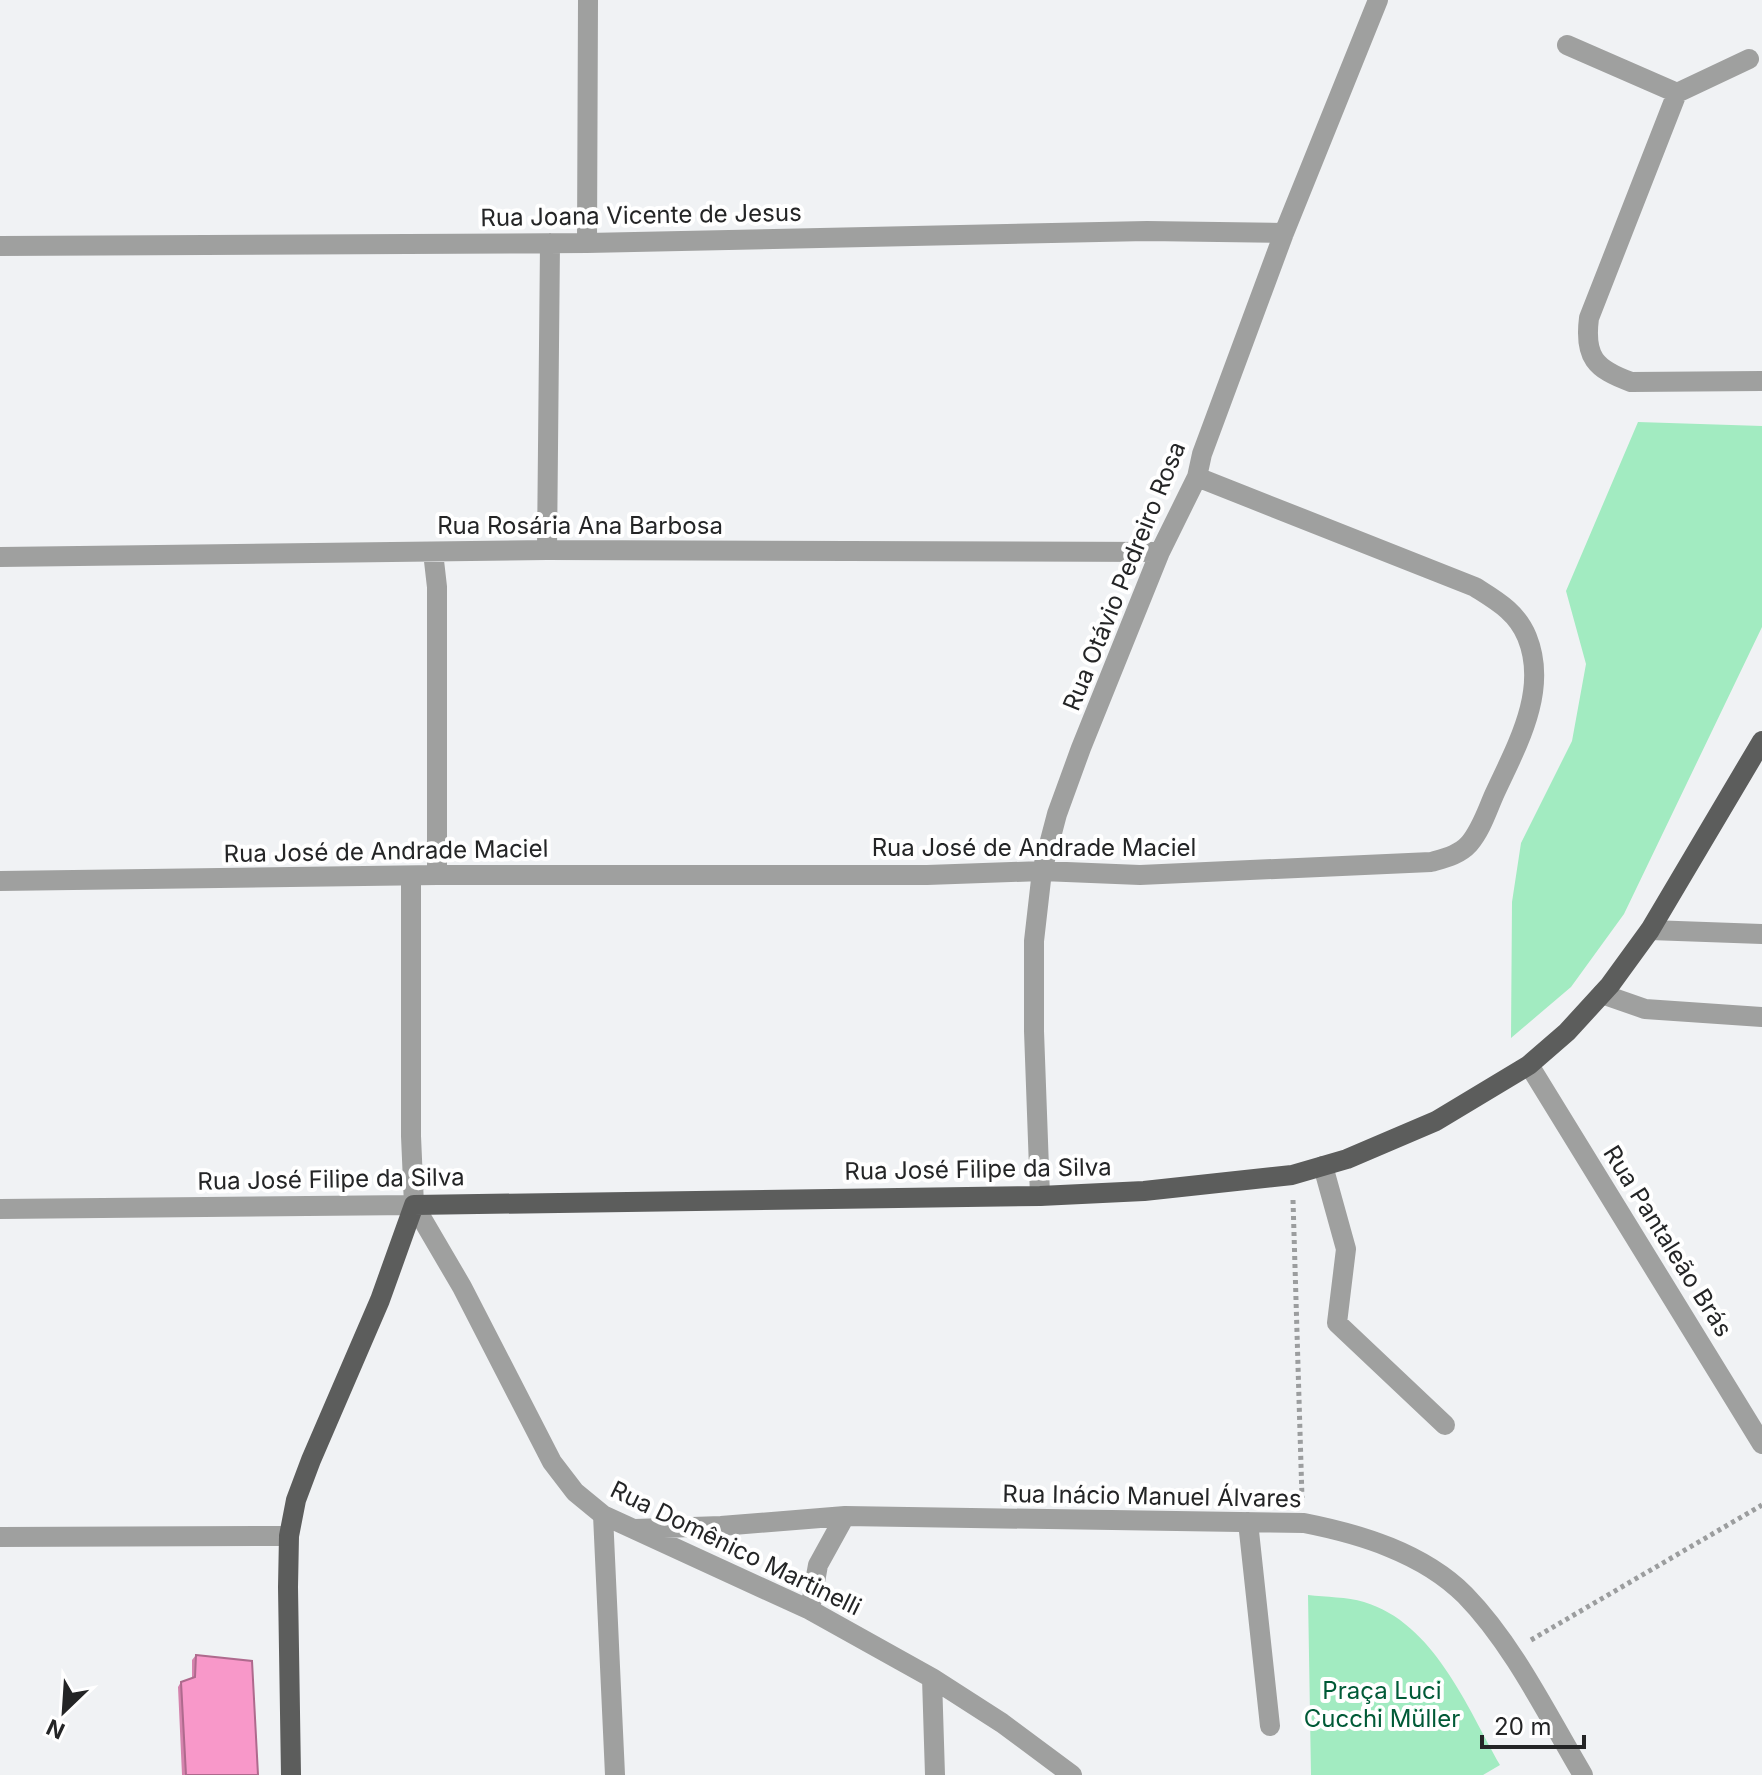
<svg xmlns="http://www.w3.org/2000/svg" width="1762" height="1775" viewBox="0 0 1762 1775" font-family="Inter,sans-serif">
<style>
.green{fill:#a2ebc1}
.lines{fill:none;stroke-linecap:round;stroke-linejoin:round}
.path{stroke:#9b9d9e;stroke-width:5;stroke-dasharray:4 4;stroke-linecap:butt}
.minor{stroke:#9fa09f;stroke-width:20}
.major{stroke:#5c5d5c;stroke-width:20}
.wall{fill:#d583ad}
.building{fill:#f898c9;stroke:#ae6a8d;stroke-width:2}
.labels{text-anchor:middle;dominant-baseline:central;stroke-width:8;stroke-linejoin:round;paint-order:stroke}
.street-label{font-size:24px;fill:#242526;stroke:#fff}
.park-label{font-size:24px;fill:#005a37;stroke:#fff}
</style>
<rect width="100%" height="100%" fill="#f0f2f4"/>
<!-- green -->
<path class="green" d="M 1638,422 L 1762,426 L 1762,627 L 1624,914 L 1571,987 L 1511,1038 L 1512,902 L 1521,843 L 1572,741 L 1586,664 L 1566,591 Z
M 1308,1595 C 1326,1597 1347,1597 1364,1602 C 1434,1623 1467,1707 1500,1765 L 1483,1775 L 1311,1775 Z"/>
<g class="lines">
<!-- path -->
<path class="path" d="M 1293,1200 L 1302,1498
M 1531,1640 L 1762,1505"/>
<!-- minor -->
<path class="minor" d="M 1567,45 L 1677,93
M 1749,59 L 1677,93 L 1589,318 C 1584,357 1595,369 1631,382 L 1762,381
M 587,243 L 588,0
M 0,246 L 587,243 L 1147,231 L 1284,233
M 547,550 L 550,243
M 433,552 L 437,587 L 437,875
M 0,557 L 547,550 L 1160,552
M 411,877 L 411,1136 L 414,1205 L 462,1287 L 552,1462 L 575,1492 L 603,1515 L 810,1610 L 932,1678 L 1002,1723 L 1072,1775
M 0,881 L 437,875 L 927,875 L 1042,871 L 1140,875 L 1431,862 C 1445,858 1459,855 1469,844 C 1481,830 1487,811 1494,795 C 1516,747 1549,691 1527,637 C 1517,612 1497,601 1475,587 L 1197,477
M 1650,930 L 1762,934
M 1602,994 L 1645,1009 L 1762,1017
M 1529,1065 L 1762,1444
M 1323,1166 L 1346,1249 L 1337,1323 L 1445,1425
M 1040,1196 L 1034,1031 L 1034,941 L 1042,871 L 1057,814 L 1081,748 L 1160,552 L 1197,477 L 1202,454 L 1284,233 L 1378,0
M 0,1209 L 414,1205
M 603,1515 L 615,1775
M 1248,1522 L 1270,1726
M 635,1529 L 721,1526 L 845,1516 L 1304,1523 C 1360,1534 1423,1553 1465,1595 C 1513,1644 1548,1716 1583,1775
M 0,1537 L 289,1536
M 810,1610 L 818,1565 L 845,1516
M 932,1678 L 935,1775"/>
<!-- major -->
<path class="major" d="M 291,1775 L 288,1587 L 289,1536 L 296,1500 L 311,1460 L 380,1300 L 414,1205 L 1040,1196 L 1144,1191 L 1292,1175 L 1347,1159 L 1436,1121 L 1529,1065 L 1567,1032 L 1610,985 L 1650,930 L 1762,741"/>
</g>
<!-- wall -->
<path class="wall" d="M 196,1655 L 258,1775 L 182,1775 L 178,1687 L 181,1682 L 192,1678 L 192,1660 Z"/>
<!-- building -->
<path class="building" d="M 196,1655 L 252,1661 L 258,1775 L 186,1775 L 181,1682 L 195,1677 Z"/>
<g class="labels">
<!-- street labels -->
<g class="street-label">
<text transform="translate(641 215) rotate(-1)">Rua Joana Vicente de Jesus</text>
<text x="580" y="525">Rua Rosária Ana Barbosa</text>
<text transform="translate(1124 576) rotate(-68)">Rua Otávio Pedreiro Rosa</text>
<text x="1034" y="847">Rua José de Andrade Maciel</text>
<text transform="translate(386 851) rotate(-1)">Rua José de Andrade Maciel</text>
<text transform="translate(978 1169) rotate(-1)">Rua José Filipe da Silva</text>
<text transform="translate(331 1179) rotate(-1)">Rua José Filipe da Silva</text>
<text transform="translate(1668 1241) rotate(58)">Rua Pantaleão Brás</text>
<text transform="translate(1152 1496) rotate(1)">Rua Inácio Manuel Álvares</text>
<text transform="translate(736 1548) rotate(26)">Rua Domênico Martinelli</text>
</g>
<!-- park labels -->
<g class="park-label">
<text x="1382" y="1690">Praça Luci<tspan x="1382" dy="28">Cucchi Müller</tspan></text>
</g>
</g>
<!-- north arrow -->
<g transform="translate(64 1711) rotate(205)" stroke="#ffffff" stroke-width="6" paint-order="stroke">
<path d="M0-6L14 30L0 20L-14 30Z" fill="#242526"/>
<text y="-12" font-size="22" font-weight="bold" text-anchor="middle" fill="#242526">N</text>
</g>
<!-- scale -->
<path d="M1482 1735v12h102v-12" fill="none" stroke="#242526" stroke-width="4"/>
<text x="1494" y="1735" font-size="24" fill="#242526" stroke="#ffffff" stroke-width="6" paint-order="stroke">20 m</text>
</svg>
